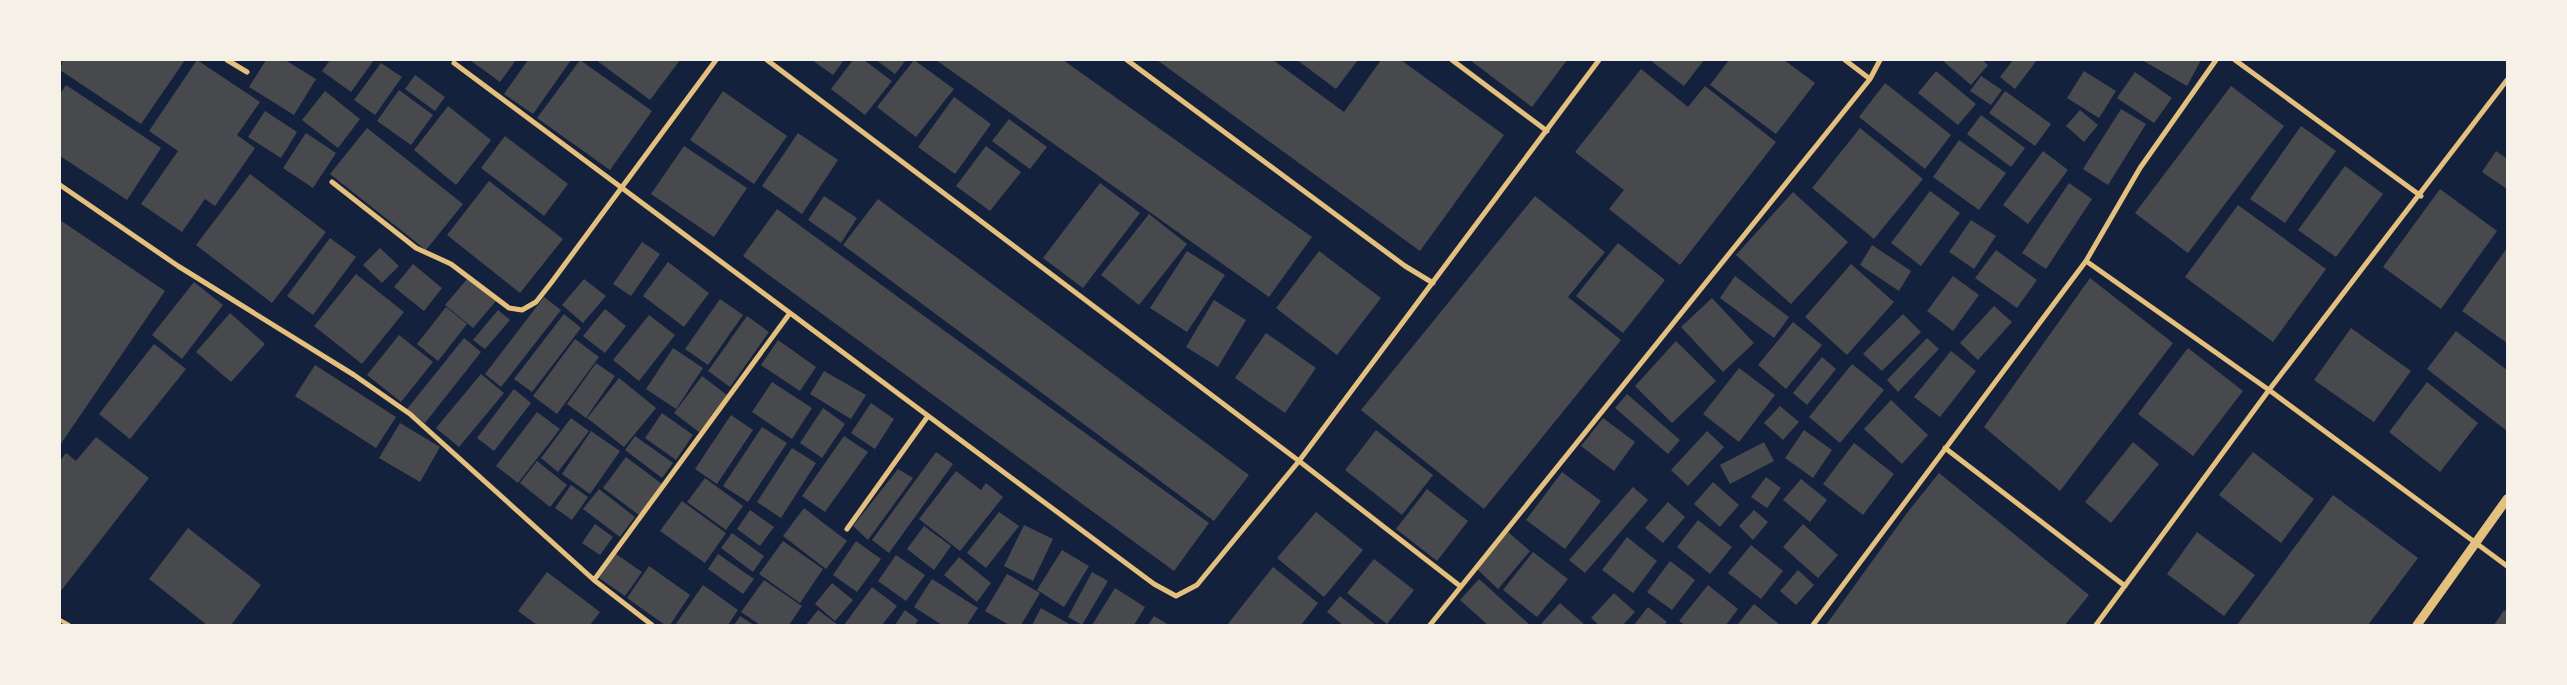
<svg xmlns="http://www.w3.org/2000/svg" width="2567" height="685" viewBox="0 0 2567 685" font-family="'Sofia Sans Condensed',sans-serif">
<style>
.building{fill:#48494c}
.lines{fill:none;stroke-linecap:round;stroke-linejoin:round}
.service{stroke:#e5c07b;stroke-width:4}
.minor{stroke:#e5c07b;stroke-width:5}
.tertiary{stroke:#e5c07b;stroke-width:9}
</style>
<rect width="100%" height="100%" fill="#14213d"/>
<!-- building -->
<path class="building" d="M 63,60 L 185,60 L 141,124 L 60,70 Z
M 197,60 L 260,102 L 237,135 L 255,148 L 215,206 L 205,199 L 182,232 L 141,204 L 178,151 L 149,131 Z
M 266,60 L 285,60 L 316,79 L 294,115 L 249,87 Z
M 330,60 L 374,60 L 351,92 L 322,71 Z
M 470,60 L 516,60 L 500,82 Z
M 528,60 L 571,60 L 533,114 L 504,94 Z
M 580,60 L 652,111 L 610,170 L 537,118 Z
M 596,60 L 680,60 L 650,100 Z
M 812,60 L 844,60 L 833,75 Z
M 853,60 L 864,60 L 892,81 L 865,115 L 831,89 Z
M 876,60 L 906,60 L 895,74 Z
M 914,60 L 954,89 L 916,137 L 877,107 Z
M 936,60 L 1063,60 L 1312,237 L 1269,297 Z
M 1157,60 L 1273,60 L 1344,112 L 1381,60 L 1401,60 L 1504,135 L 1420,251 Z
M 1297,60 L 1358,60 L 1336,89 Z
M 1470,60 L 1567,60 L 1532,107 Z
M 1650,60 L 1704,60 L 1684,86 Z
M 1729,60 L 1784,60 L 1815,83 L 1776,134 L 1710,85 Z
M 1942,60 L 1982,60 L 1988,65 L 1971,85 Z
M 2013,60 L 2037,60 L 2015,89 L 2000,77 Z
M 2142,60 L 2201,60 L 2187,86 Z
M 381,63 L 402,77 L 375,115 L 354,100 Z
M 1641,69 L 1688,107 L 1705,86 L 1776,142 L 1680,265 L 1609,209 L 1624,190 L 1575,152 Z
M 1936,71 L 1976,104 L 1958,125 L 1918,93 Z
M 2084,71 L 2116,91 L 2099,118 L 2067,98 Z
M 2135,72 L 2172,98 L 2154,123 L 2117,98 Z
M 415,75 L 445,97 L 435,111 L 405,89 Z
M 1981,76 L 2002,90 L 1991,105 L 1970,91 Z
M 1885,83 L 1951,135 L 1925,169 L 1859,117 Z
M 66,85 L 161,148 L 127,200 L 60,156 L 60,94 Z
M 2231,86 L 2284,126 L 2188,253 L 2135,213 Z
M 399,90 L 433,115 L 411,145 L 377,121 Z
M 325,91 L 360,119 L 338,148 L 302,120 Z
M 723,91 L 787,136 L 754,184 L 690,140 Z
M 2005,91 L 2051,124 L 2035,146 L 1989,113 Z
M 954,97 L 991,124 L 955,174 L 918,147 Z
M 448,106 L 491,140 L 456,185 L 414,150 Z
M 2121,109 L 2146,124 L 2108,185 L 2083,169 Z
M 2080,110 L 2098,125 L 2084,142 L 2066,126 Z
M 265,111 L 297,132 L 281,158 L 248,137 Z
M 1981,115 L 2025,148 L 2011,167 L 1967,134 Z
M 1009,119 L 1047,147 L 1030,169 L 992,141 Z
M 2301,126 L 2336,151 L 2285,223 L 2250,199 Z
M 367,128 L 463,204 L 426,250 L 330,174 Z
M 1860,128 L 1923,179 L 1874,239 L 1812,188 Z
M 306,133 L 336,153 L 313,188 L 283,168 Z
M 798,133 L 838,160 L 802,214 L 762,186 Z
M 505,136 L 568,184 L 544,216 L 481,168 Z
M 1959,140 L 2006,173 L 1979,210 L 1933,177 Z
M 684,146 L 747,188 L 714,237 L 651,194 Z
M 986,146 L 1021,172 L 990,211 L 956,186 Z
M 2043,151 L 2068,170 L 2028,224 L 2003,205 Z
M 2496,151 L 2507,159 L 2507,189 L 2482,172 Z
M 2345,166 L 2383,194 L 2336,257 L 2298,230 Z
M 250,174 L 326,232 L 272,303 L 196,245 Z
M 489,181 L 563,239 L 520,293 L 447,235 Z
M 1100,183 L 1140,213 L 1083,288 L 1043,258 Z
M 2069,183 L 2092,199 L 2046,269 L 2022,253 Z
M 2440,189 L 2497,231 L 2441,309 L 2383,267 Z
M 1930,191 L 1960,213 L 1921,266 L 1891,243 Z
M 1793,192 L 1848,242 L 1791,304 L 1736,255 Z
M 824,196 L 857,218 L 841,243 L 808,220 Z
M 1535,196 L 1605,252 L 1568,297 L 1621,340 L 1484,509 L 1361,410 Z
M 878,199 L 1249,475 L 1214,521 L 843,245 Z
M 2238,205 L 2326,269 L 2273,342 L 2185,277 Z
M 777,209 L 1209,523 L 1174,571 L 743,256 Z
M 1149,214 L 1187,244 L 1139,305 L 1101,275 Z
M 60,220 L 165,291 L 60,445 Z
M 1971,220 L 1996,236 L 1974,269 L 1949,252 Z
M 330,238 L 356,257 L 313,315 L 287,296 Z
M 642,242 L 660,254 L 631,296 L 613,284 Z
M 1618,243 L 1665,280 L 1623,333 L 1576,296 Z
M 1872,245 L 1911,271 L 1899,291 L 1860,265 Z
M 380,248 L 399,266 L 382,283 L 363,265 Z
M 2507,248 L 2507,343 L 2462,311 Z
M 1996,250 L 2037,280 L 2017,308 L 1975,278 Z
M 1187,251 L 1225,275 L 1187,332 L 1150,308 Z
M 1319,251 L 1381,298 L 1337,355 L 1276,308 Z
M 668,262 L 709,293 L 684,327 L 643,296 Z
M 413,264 L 442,288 L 424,311 L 394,287 Z
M 1851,264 L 1894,302 L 1847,355 L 1805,317 Z
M 356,274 L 404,312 L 362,364 L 314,326 Z
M 1735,276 L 1789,317 L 1774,338 L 1720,298 Z
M 1953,276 L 1979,295 L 1953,331 L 1927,311 Z
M 468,278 L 496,301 L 473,328 L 445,305 Z
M 2090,278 L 2173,343 L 2060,491 L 1984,427 Z
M 584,279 L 606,296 L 583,323 L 562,305 Z
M 194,282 L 223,305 L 182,359 L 152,335 Z
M 544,297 L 561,310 L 501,387 L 485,374 Z
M 1712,298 L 1754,343 L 1723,372 L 1681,327 Z
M 720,299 L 743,315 L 708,365 L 685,349 Z
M 1214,300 L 1246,320 L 1218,367 L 1186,347 Z
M 1994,306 L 2012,322 L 1978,360 L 1960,343 Z
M 446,307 L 467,324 L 438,361 L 417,344 Z
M 605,309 L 626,326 L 605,353 L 583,336 Z
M 498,310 L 510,320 L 485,349 L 473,340 Z
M 230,313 L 265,344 L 231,382 L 196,352 Z
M 564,314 L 581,328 L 532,392 L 514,379 Z
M 1903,314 L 1921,332 L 1882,371 L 1863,354 Z
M 649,315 L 675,335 L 639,381 L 613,360 Z
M 747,316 L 769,332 L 730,387 L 708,371 Z
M 1793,322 L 1822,345 L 1786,389 L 1758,365 Z
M 2351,328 L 2411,371 L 2374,422 L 2314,380 Z
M 2456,331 L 2507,370 L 2507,431 L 2427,369 Z
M 1266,333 L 1316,368 L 1285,413 L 1235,378 Z
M 399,335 L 433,362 L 401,402 L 367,375 Z
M 464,338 L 481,352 L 425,423 L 407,409 Z
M 1927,338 L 1939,349 L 1898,392 L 1887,380 Z
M 575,339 L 599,357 L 557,414 L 533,396 Z
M 778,340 L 816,367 L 800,391 L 761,365 Z
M 1676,341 L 1716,381 L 1672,423 L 1635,386 Z
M 154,344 L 186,369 L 130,439 L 99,414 Z
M 673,348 L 703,368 L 676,409 L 646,389 Z
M 2188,348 L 2243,391 L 2193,456 L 2138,414 Z
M 1951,351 L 1976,371 L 1940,417 L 1914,397 Z
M 1822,357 L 1836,369 L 1807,405 L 1793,393 Z
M 596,363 L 615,376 L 586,418 L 567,404 Z
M 1852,364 L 1884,390 L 1840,443 L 1809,417 Z
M 315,365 L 396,417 L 376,448 L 295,396 Z
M 1739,368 L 1775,395 L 1739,442 L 1703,414 Z
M 824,371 L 866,395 L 851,419 L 810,394 Z
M 481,374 L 504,393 L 459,447 L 436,428 Z
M 702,376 L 727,395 L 699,432 L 674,413 Z
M 619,378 L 656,408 L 624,447 L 587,418 Z
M 772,382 L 812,408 L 792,439 L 752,412 Z
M 2427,382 L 2478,423 L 2440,472 L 2389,432 Z
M 514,389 L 531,403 L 494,451 L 477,438 Z
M 1627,394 L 1680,440 L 1668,454 L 1615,408 Z
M 1891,400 L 1928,435 L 1902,464 L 1864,429 Z
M 871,403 L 894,419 L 875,449 L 851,433 Z
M 1780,406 L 1799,422 L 1783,440 L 1764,423 Z
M 823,408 L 845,424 L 822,458 L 800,443 Z
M 537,412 L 560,429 L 518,483 L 496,466 Z
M 662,413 L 693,435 L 676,460 L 645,438 Z
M 731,415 L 753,430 L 717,484 L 695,469 Z
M 571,418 L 589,431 L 558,472 L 541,458 Z
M 1603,418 L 1635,442 L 1614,471 L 1581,446 Z
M 400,423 L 440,447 L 420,482 L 379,458 Z
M 762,427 L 787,443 L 748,502 L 723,486 Z
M 1376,430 L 1433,475 L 1402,515 L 1345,470 Z
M 1804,430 L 1832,450 L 1813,478 L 1785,458 Z
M 591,431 L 620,451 L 590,494 L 562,474 Z
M 1707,431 L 1724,447 L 1688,486 L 1671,470 Z
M 635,436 L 673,463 L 662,478 L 625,450 Z
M 844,436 L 868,452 L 825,512 L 802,496 Z
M 96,437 L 149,478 L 60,592 L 60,461 L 66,453 L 76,461 Z
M 1764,442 L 1774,461 L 1730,484 L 1720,465 Z
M 2133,442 L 2159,464 L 2111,523 L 2085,502 Z
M 1854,443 L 1894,474 L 1863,515 L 1823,484 Z
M 792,448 L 816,463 L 781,518 L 757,502 Z
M 936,452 L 953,464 L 889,553 L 872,540 Z
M 2253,452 L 2314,499 L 2281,543 L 2219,495 Z
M 626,457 L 662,484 L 639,515 L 603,488 Z
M 537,461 L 567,485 L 550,507 L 520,483 Z
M 898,469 L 913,478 L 868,540 L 853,526 Z
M 956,471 L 981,490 L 986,483 L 1003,497 L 960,551 L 919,519 Z
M 1562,472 L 1601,501 L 1565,549 L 1526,520 Z
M 1939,473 L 2089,595 L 2065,625 L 1826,625 L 1907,513 Z
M 1766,477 L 1781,488 L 1767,508 L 1751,497 Z
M 705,478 L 743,506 L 726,530 L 687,502 Z
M 1801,479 L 1827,500 L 1810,522 L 1783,500 Z
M 1713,482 L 1739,505 L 1720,527 L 1694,504 Z
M 571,485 L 588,497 L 572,520 L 555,508 Z
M 1633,487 L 1648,500 L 1585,573 L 1569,560 Z
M 599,489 L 635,517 L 620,537 L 583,509 Z
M 1427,489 L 1468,521 L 1437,561 L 1396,529 Z
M 2333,495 L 2418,558 L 2368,625 L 2237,625 Z
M 682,501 L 726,533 L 705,563 L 660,531 Z
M 1668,502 L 1685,517 L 1663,543 L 1645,528 Z
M 804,508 L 847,541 L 826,569 L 783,536 Z
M 750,510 L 774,527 L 760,546 L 737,529 Z
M 1754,510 L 1768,522 L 1753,540 L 1739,526 Z
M 999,512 L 1019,526 L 986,568 L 967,553 Z
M 1316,512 L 1363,550 L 1324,597 L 1277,558 Z
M 1698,520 L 1732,547 L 1710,574 L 1677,547 Z
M 595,524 L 613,537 L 600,555 L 582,543 Z
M 1803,524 L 1838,555 L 1818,578 L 1783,547 Z
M 1024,525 L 1053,539 L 1033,581 L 1004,566 Z
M 924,526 L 951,546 L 934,570 L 907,549 Z
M 188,528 L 261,585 L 231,625 L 207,625 L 149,579 Z
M 1508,532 L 1530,551 L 1498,589 L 1477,569 Z
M 2197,532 L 2255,575 L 2224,616 L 2167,574 Z
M 732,533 L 764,556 L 753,572 L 721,548 Z
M 1627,537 L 1657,561 L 1633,593 L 1602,570 Z
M 783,541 L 823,569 L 800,603 L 759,574 Z
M 856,541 L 881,559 L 857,592 L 833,575 Z
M 1751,545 L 1783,571 L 1761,599 L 1728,573 Z
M 1062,550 L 1089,566 L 1064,607 L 1037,590 Z
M 1533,552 L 1568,579 L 1537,617 L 1503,590 Z
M 616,554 L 642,572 L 625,596 L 599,578 Z
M 718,554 L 754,579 L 743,594 L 708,569 Z
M 896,555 L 925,575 L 906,601 L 878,581 Z
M 959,557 L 991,583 L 977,602 L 944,575 Z
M 1374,559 L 1414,590 L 1387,624 L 1347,593 Z
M 1670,561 L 1695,580 L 1672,610 L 1647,592 Z
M 649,566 L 690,595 L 670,625 L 665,625 L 627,598 Z
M 1273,567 L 1318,603 L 1301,625 L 1227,625 Z
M 1798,570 L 1814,585 L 1796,605 L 1780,591 Z
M 547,572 L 600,612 L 590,625 L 537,625 L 518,611 Z
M 1092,572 L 1108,581 L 1082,625 L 1068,617 Z
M 1007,574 L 1040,593 L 1021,625 L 1009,625 L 985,611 Z
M 932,579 L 978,608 L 967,625 L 942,625 L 914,607 Z
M 1479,579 L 1530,625 L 1488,625 L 1460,600 Z
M 764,580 L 802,606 L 789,625 L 760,625 L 741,612 Z
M 832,583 L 853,600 L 835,621 L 815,604 Z
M 703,585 L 738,610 L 728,625 L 675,625 Z
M 1708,585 L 1738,609 L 1726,625 L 1685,625 L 1679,621 Z
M 872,587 L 897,606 L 882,625 L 844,625 Z
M 1115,588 L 1145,607 L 1134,625 L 1092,625 Z
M 1614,593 L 1635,612 L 1623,625 L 1599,625 L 1591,618 Z
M 1340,596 L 1376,625 L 1343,625 L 1327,612 Z
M 1560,603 L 1585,625 L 1540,625 Z
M 1754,604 L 1780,625 L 1737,625 Z
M 1648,607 L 1667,622 L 1664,625 L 1634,625 Z
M 1041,608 L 1071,625 L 1032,625 Z
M 818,610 L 838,625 L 806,625 Z
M 905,610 L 918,620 L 915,625 L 895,625 Z
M 2504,610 L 2507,612 L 2507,625 L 2494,625 Z
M 740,616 L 754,625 L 734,625 Z
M 1154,616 L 1169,625 L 1148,625 Z"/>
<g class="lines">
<!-- service -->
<path class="service" d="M 60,620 L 69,625"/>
<!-- minor -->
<path class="minor" d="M 227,60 L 247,72
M 767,60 L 1299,461 L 1460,586
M 1127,60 L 1405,266 L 1433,283
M 1452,60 L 1547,131
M 1845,60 L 1870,79
M 2235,60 L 2421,196
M 454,63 L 1154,584 L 1176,596 L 1197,585 L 1299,461 L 1599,60
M 332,182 L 416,248 L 451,264 L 509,308 L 522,310 L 536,302 L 551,283 L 716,60
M 60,185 L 178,266 L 354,375 L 410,414 L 594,580 L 652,625
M 2086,261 L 2140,168 L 2216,60
M 1945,448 L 2125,586
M 847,529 L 928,416
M 594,580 L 790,313
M 1430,625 L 1870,79 L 1880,60
M 1813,625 L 2086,261 L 2269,390 L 2507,566
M 2096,625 L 2269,390 L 2507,80"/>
<!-- tertiary -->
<path class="tertiary" d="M 2417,625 L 2507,499"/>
</g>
<!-- border -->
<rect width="2567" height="685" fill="none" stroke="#f6f1e7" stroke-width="122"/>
</svg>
